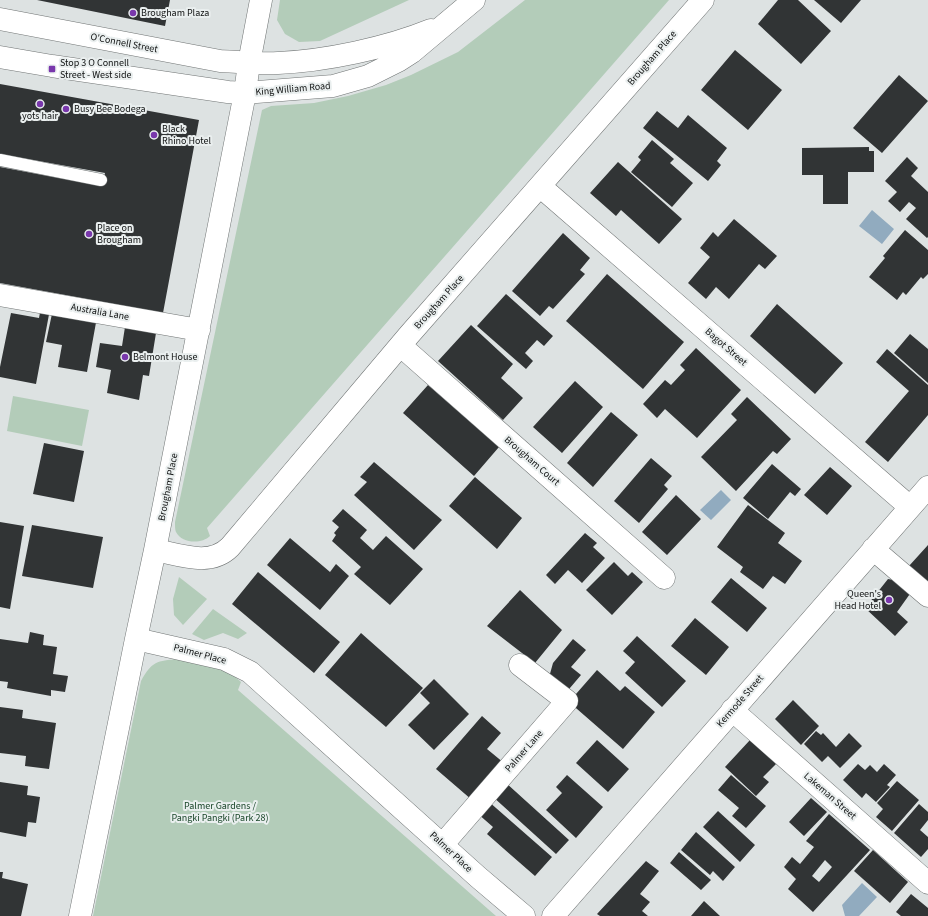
<svg xmlns="http://www.w3.org/2000/svg" width="928" height="916" viewBox="0 0 928 916" font-family="'Source Sans 3',sans-serif">
<style>
.green{fill:#b3ccb9}
.water{fill:#91abbf}
.building{fill:#313435;fill-rule:evenodd}
.lines{fill:none;stroke-linecap:round;stroke-linejoin:round}
.service-casing{stroke:#717575;stroke-width:13}
.minor-casing{stroke:#717575;stroke-width:23}
.tertiary-casing{stroke:#717575;stroke-width:23}
.secondary-casing{stroke:#717575;stroke-width:23}
.service{stroke:#fff;stroke-width:12}
.minor{stroke:#fff;stroke-width:22}
.tertiary{stroke:#fff;stroke-width:22}
.secondary{stroke:#fff;stroke-width:22}
.poi-dot{fill:#7937ac;stroke:#eaefef;stroke-width:1.5}
.labels{text-anchor:middle;dominant-baseline:central;stroke-width:4;stroke-linejoin:round;paint-order:stroke}
.poi-label{font-size:10px;fill:#0f1111;stroke:#eaefef;text-anchor:start}
.street-label{font-size:10px;fill:#0f1111;stroke:#eaefef}
.park-label{font-size:10px;fill:#174427;stroke:#eaefef}
</style>
<rect width="100%" height="100%" fill="#dde2e2"/>
<!-- green -->
<path class="green" d="M 280,0 L 409,0 L 320,41 L 299,42 L 285,34 L 277,20 Z
M 525,0 L 669,0 L 207,528 L 210,536 C 202,544 182,544 176,532 C 175,530 175,525 175,522 L 262,110 L 271,106 L 314,103 L 348,96 L 386,85 L 411,75 L 458,52 Z
M 13,396 L 89,410 L 82,446 L 7,431 Z
M 179,577 L 207,599 L 183,625 L 174,615 L 173,599 Z
M 213,609 L 247,633 L 238,639 L 223,633 L 204,640 L 192,634 Z
M 178,659 L 224,667 L 241,682 L 238,690 L 496,916 L 93,916 L 141,681 C 152,661 157,661 178,659 Z"/>
<!-- water -->
<path class="water" d="M 872,210 L 894,229 L 882,244 L 859,226 Z
M 721,490 L 731,500 L 711,520 L 700,510 Z
M 862,883 L 877,897 L 859,916 L 845,916 L 842,905 Z"/>
<!-- building -->
<path class="building" d="M 37,0 L 170,0 L 165,26 Z
M 778,0 L 798,0 L 831,31 L 801,64 L 758,24 Z
M 814,0 L 861,0 L 841,23 Z
M 735,50 L 782,90 L 748,130 L 701,90 Z
M 899,75 L 928,101 L 882,153 L 853,128 Z
M 0,84 L 199,120 L 163,313 L 0,283 L 0,167 L 102,186 L 105,173 L 0,154 Z
M 657,111 L 678,128 L 688,115 L 727,148 L 717,161 L 721,165 L 708,181 L 643,128 Z
M 652,140 L 674,159 L 670,163 L 693,183 L 672,207 L 631,172 L 641,160 L 638,157 Z
M 869,147 L 869,151 L 874,151 L 874,172 L 848,172 L 848,204 L 823,204 L 823,175 L 802,175 L 802,148 Z
M 907,157 L 918,168 L 911,176 L 928,192 L 928,237 L 927,238 L 906,219 L 916,208 L 909,202 L 900,212 L 888,201 L 897,192 L 885,181 Z
M 618,162 L 682,219 L 659,244 L 621,210 L 616,216 L 590,193 Z
M 734,219 L 777,256 L 765,269 L 759,264 L 729,299 L 716,287 L 706,299 L 688,283 L 710,257 L 700,248 L 713,232 L 718,237 Z
M 905,230 L 928,250 L 928,274 L 923,279 L 921,277 L 906,295 L 903,292 L 897,300 L 869,277 L 885,258 L 883,256 Z
M 563,233 L 590,258 L 580,270 L 585,274 L 553,309 L 549,306 L 540,316 L 512,291 Z
M 607,274 L 684,342 L 643,389 L 566,321 Z
M 506,294 L 553,336 L 544,346 L 537,340 L 525,353 L 533,361 L 526,369 L 477,326 Z
M 777,304 L 843,363 L 815,394 L 750,336 Z
M 41,307 L 50,309 L 36,384 L 0,377 L 0,367 L 11,313 L 39,318 Z
M 53,309 L 97,317 L 87,372 L 58,367 L 62,345 L 46,342 Z
M 471,325 L 513,364 L 501,378 L 523,398 L 503,420 L 438,361 Z
M 125,327 L 156,333 L 149,376 L 143,375 L 139,400 L 107,393 L 111,370 L 96,367 L 100,343 L 122,346 Z
M 910,334 L 928,349 L 928,383 L 894,353 Z
M 696,348 L 741,390 L 697,438 L 665,409 L 657,418 L 643,404 L 665,380 L 671,385 L 685,370 L 680,365 Z
M 887,349 L 928,385 L 928,415 L 888,462 L 865,442 L 909,391 L 876,362 Z
M 575,381 L 603,407 L 562,453 L 533,427 Z
M 428,385 L 499,447 L 474,476 L 403,413 Z
M 747,397 L 791,439 L 777,454 L 773,451 L 736,491 L 701,457 L 737,420 L 731,414 Z
M 611,412 L 638,435 L 593,487 L 567,463 Z
M 44,443 L 84,451 L 74,502 L 33,494 Z
M 651,458 L 672,476 L 664,485 L 668,489 L 639,523 L 614,501 Z
M 374,462 L 442,520 L 414,550 L 354,495 L 367,482 L 360,477 Z
M 772,464 L 801,489 L 795,496 L 790,492 L 768,519 L 743,498 Z
M 830,467 L 852,486 L 827,515 L 804,495 Z
M 475,477 L 522,518 L 497,549 L 449,506 Z
M 676,495 L 701,519 L 667,555 L 642,532 Z
M 748,505 L 785,533 L 778,543 L 802,561 L 785,584 L 773,576 L 763,589 L 740,572 L 743,567 L 717,547 Z
M 343,509 L 367,530 L 360,538 L 373,550 L 386,536 L 423,569 L 390,605 L 354,574 L 361,567 L 332,541 L 336,535 L 334,533 L 339,527 L 332,521 Z
M 0,522 L 24,526 L 10,609 L 0,607 Z
M 32,525 L 103,537 L 93,588 L 22,576 Z
M 585,533 L 597,543 L 593,547 L 605,558 L 582,583 L 568,570 L 555,584 L 546,575 Z
M 290,538 L 330,572 L 336,564 L 349,576 L 320,610 L 267,565 Z
M 928,545 L 928,583 L 909,566 Z
M 614,562 L 628,576 L 632,572 L 643,582 L 612,615 L 586,590 Z
M 258,572 L 340,642 L 314,673 L 232,604 Z
M 731,578 L 767,608 L 747,632 L 711,602 Z
M 888,579 L 899,581 L 912,591 L 897,612 L 908,622 L 895,636 L 865,608 Z
M 520,590 L 562,630 L 535,663 L 487,626 Z
M 695,618 L 729,647 L 706,675 L 671,646 Z
M 30,632 L 44,635 L 43,645 L 57,647 L 53,674 L 68,676 L 65,692 L 51,690 L 51,696 L 7,688 L 8,682 L 0,681 L 0,639 L 28,643 Z
M 361,633 L 423,688 L 386,727 L 325,675 Z
M 637,636 L 686,681 L 662,707 L 625,673 L 635,662 L 623,651 Z
M 573,639 L 586,650 L 571,667 L 581,675 L 564,695 L 548,681 L 553,663 Z
M 597,670 L 620,691 L 625,686 L 655,712 L 623,749 L 569,702 Z
M 434,679 L 469,714 L 434,750 L 408,725 L 430,703 L 420,693 Z
M 793,700 L 819,726 L 801,745 L 775,719 Z
M 0,707 L 23,710 L 22,718 L 56,723 L 49,769 L 25,766 L 26,756 L 0,753 Z
M 482,716 L 501,733 L 487,749 L 504,763 L 472,800 L 436,769 Z
M 816,731 L 821,735 L 823,733 L 836,747 L 849,733 L 862,746 L 840,768 L 828,756 L 822,762 L 804,744 Z
M 597,740 L 629,769 L 608,792 L 576,763 Z
M 750,740 L 776,764 L 763,777 L 769,782 L 756,796 L 725,767 Z
M 858,764 L 865,770 L 870,765 L 877,772 L 884,764 L 896,775 L 887,785 L 890,787 L 876,802 L 866,793 L 862,798 L 843,780 Z
M 567,775 L 603,807 L 576,838 L 546,810 L 562,793 L 556,787 Z
M 731,775 L 766,806 L 746,828 L 732,816 L 739,808 L 718,790 Z
M 897,781 L 919,800 L 892,831 L 876,817 L 883,809 L 877,803 Z
M 0,782 L 28,786 L 27,795 L 40,797 L 36,823 L 28,822 L 26,837 L 0,832 Z
M 505,782 L 569,840 L 556,854 L 492,796 Z
M 811,798 L 827,812 L 804,836 L 789,822 Z
M 488,801 L 552,857 L 535,876 L 487,834 L 493,827 L 477,813 Z
M 919,804 L 928,812 L 928,820 L 920,830 L 928,837 L 928,849 L 921,857 L 894,833 Z
M 718,811 L 755,845 L 740,862 L 703,827 Z
M 829,814 L 870,850 L 813,912 L 788,889 L 796,879 L 784,867 L 792,857 L 800,864 L 814,847 L 806,841 ZM 825,860 L 832,867 L 819,882 L 812,876 Z
M 696,832 L 735,867 L 723,881 L 713,871 L 710,875 L 681,850 Z
M 873,850 L 908,882 L 890,903 L 854,871 Z
M 679,852 L 711,880 L 701,890 L 670,863 Z
M 646,861 L 659,871 L 640,894 L 650,902 L 642,911 L 648,916 L 600,916 L 597,914 Z
M 0,872 L 3,872 L 2,878 L 28,884 L 21,916 L 0,916 Z
M 911,894 L 928,908 L 928,916 L 901,916 L 896,912 Z
M 704,901 L 720,916 L 691,916 Z"/>
<g class="lines">
<defs>
<path id="service" d="M 0,160 L 101,180"/>
<path id="minor" d="M 249,63 L 261,0
M 541,187 L 910,507
M 0,295 L 199,330
M 401,346 L 664,578
M 873,549 L 928,596
M 155,550 C 181,555 210,567 230,547 L 409,335 L 703,0
M 136,639 L 224,659 L 250,672 L 478,877 L 524,916
M 732,710 L 928,883
M 443,844 L 567,701 L 520,665
M 80,916 L 136,639 L 155,550 L 245,93
M 553,916 L 928,487"/>
<path id="tertiary" d="M 245,93 L 249,63"/>
<path id="secondary" d="M 0,19 L 220,61 C 239,62 259,64 278,63 C 325,61 387,48 431,30
M 0,57 L 52,66 L 228,92 L 245,93 L 333,86 L 368,76 L 398,61 L 412,52 L 474,0"/>
</defs>
<!-- service casing -->
<use href="#service" class="service-casing"/>
<!-- minor casing -->
<use href="#minor" class="minor-casing"/>
<!-- tertiary casing -->
<use href="#tertiary" class="tertiary-casing"/>
<!-- secondary casing -->
<use href="#secondary" class="secondary-casing"/>
<!-- service -->
<use href="#service" class="service"/>
<!-- minor -->
<use href="#minor" class="minor"/>
<!-- tertiary -->
<use href="#tertiary" class="tertiary"/>
<!-- secondary -->
<use href="#secondary" class="secondary"/>
</g>
<!-- markers -->
<g class="poi-dot">
<circle cx="133" cy="13" r="4"/>
<rect x="48" y="65" width="8" height="8" rx="2"/>
<circle cx="40" cy="104" r="4"/>
<circle cx="66" cy="109" r="4"/>
<circle cx="154" cy="135" r="4"/>
<circle cx="89" cy="234" r="4"/>
<circle cx="125" cy="357" r="4"/>
<circle cx="889" cy="600" r="4"/>
</g>
<g class="labels">
<!-- poi labels -->
<g class="poi-label">
<text x="141" y="13">Brougham Plaza</text>
<text x="60" y="63">Stop 3 O Connell<tspan x="60" dy="12">Street - West side</tspan></text>
<text x="74" y="109">Busy Bee Bodega</text>
<text x="40" y="116" text-anchor="middle">yots hair</text>
<text x="162" y="129">Black<tspan x="162" dy="12">Rhino Hotel</tspan></text>
<text x="97" y="228">Place on<tspan x="97" dy="12">Brougham</tspan></text>
<text x="133" y="357">Belmont House</text>
<text x="881" y="594" text-anchor="end">Queen's<tspan x="881" dy="12">Head Hotel</tspan></text>
</g>
<!-- street labels -->
<g class="street-label">
<text transform="translate(124 43) rotate(11)">O'Connell Street</text>
<text transform="translate(652 58) rotate(-49)">Brougham Place</text>
<text transform="translate(293 89) rotate(-5)">King William Road</text>
<text transform="translate(439 302) rotate(-48)">Brougham Place</text>
<text transform="translate(100 312) rotate(10)">Australia Lane</text>
<text transform="translate(726 347) rotate(41)">Bagot Street</text>
<text transform="translate(532 461) rotate(41)">Brougham Court</text>
<text transform="translate(168 487) rotate(-79)">Brougham Place</text>
<text transform="translate(200 654) rotate(15)">Palmer Place</text>
<text transform="translate(740 701) rotate(-49)">Kermode Street</text>
<text transform="translate(524 751) rotate(-49)">Palmer Lane</text>
<text transform="translate(830 796) rotate(41)">Lakeman Street</text>
<text transform="translate(451 852) rotate(43)">Palmer Place</text>
</g>
<!-- park labels -->
<g class="park-label">
<text x="220" y="806">Palmer Gardens /<tspan x="220" dy="12">Pangki Pangki (Park 28)</tspan></text>
</g>
</g>
</svg>
